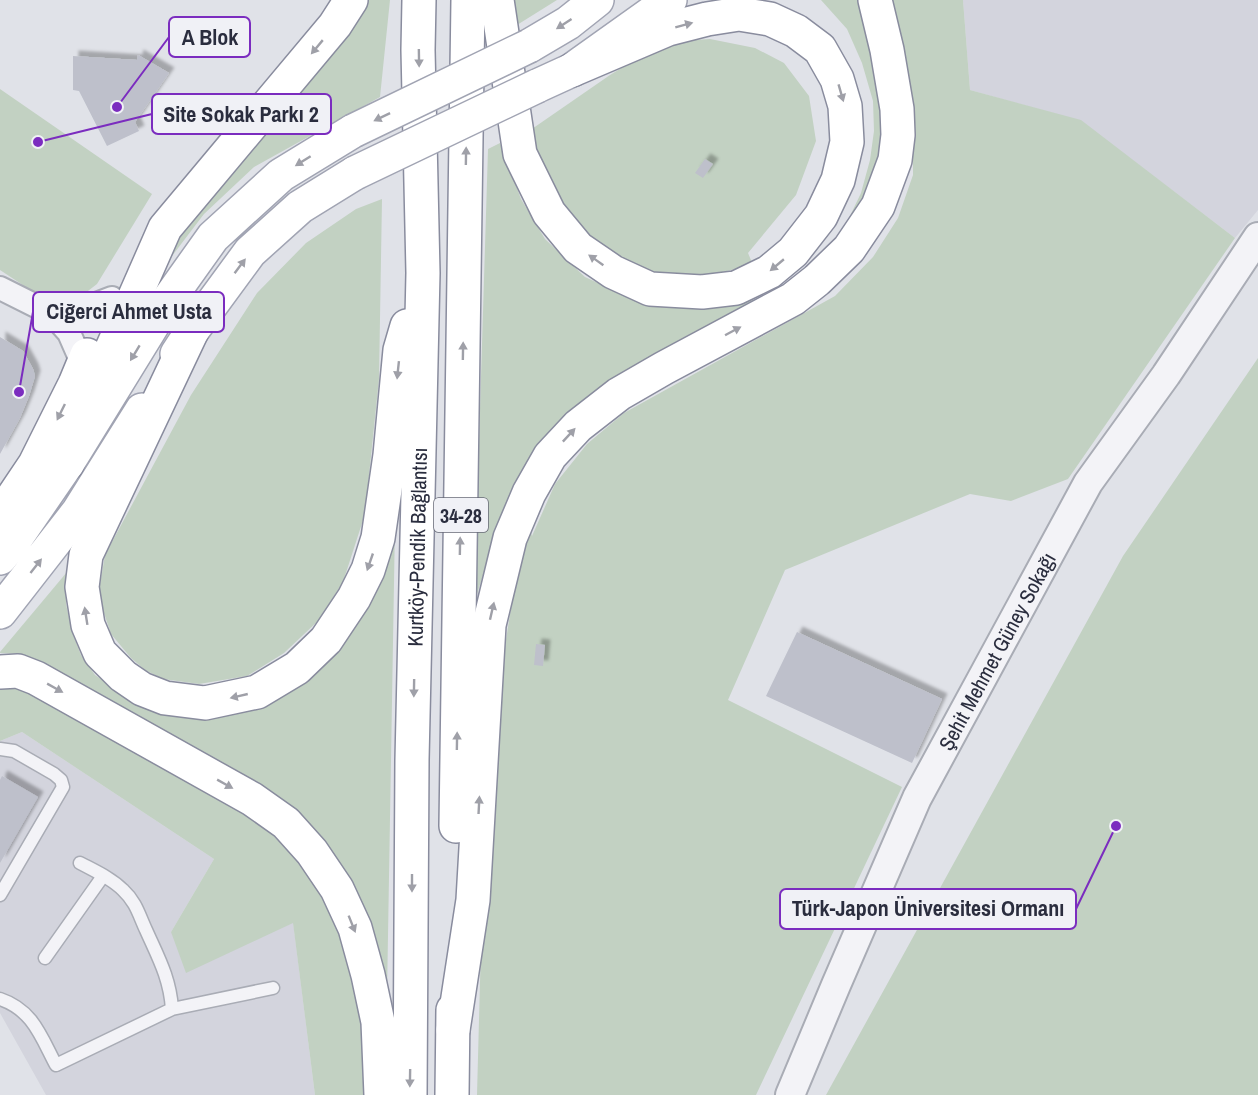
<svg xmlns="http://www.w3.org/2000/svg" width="1258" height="1095" viewBox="0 0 1258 1095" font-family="'Archivo Narrow',sans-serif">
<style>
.built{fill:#d3d4dd}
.green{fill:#c2d1c2}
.building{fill:#bec0cb;filter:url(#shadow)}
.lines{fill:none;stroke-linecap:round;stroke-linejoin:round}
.service-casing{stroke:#a9acb5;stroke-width:15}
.minor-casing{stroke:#a9acb5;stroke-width:26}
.tertiary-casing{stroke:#a9acb5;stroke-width:32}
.primary-casing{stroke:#a1a4b3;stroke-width:36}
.motorway-casing{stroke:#898c9e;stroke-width:36}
.service{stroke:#f3f3f7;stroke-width:12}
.minor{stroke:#f3f3f7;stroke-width:22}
.tertiary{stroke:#f3f3f7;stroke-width:28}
.primary{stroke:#fff;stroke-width:33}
.motorway{stroke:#fff;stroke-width:33}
.primary-bridge-casing{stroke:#a1a4b3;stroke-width:36;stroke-linecap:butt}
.primary-bridge{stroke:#fff;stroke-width:33}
.oneway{fill:#9fa0a8}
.labels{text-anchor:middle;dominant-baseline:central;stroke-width:4.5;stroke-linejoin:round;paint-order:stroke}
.shield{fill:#f0f1f6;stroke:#656875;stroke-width:1.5}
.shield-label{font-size:20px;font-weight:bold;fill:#2a2d3e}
.street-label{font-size:21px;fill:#2a2d3e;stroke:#f0f1f6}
.leader{fill:none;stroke:#7b2cbf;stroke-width:2}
.callout-dot{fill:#7b2cbf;stroke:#f0f1f6;stroke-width:2}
.callout{fill:#f0f1f6;stroke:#7b2cbf;stroke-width:2}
.callout-label{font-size:22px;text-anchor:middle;font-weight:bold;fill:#2a2d3e}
</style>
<defs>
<filter id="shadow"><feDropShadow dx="5.5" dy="-5.5" stdDeviation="1.5" flood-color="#0004"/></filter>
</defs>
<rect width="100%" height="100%" fill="#e0e2e8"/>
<!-- built -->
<path class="built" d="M 963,0 L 1258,0 L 1258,210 L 1235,238 L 1081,121 L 970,90 Z
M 22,732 L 214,859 L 171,932 L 293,922 L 315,1095 L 46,1095 L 0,1013 L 0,741 Z"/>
<!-- green -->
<path class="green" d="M 369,0 L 390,0 L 380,97 L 254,167 L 204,214 L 156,277 L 194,213 L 362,12 Z
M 508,0 L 557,0 L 509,30 Z
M 821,0 L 858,0 L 882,98 L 883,132 L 879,170 L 854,220 L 849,218 L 861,193 L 870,160 L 874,131 L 873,101 L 862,63 L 847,29 Z
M 889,0 L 963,0 L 970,90 L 1081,120 L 1235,238 L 1068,479 L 1011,501 L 970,494 L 785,570 L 728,700 L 902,787 L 756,1095 L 477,1095 L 482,907 L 500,677 L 516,577 L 529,524 L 532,536 L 555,484 L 587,444 L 624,413 L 835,296 L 873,257 L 898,218 L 913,175 L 913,145 Z
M 710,39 L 755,48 L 784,63 L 809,96 L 816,141 L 796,195 L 748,253 L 753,265 L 705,276 L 654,273 L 607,254 L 572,220 L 544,176 L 529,131 L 610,75 L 664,42 Z
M 0,89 L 152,194 L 97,284 L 84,294 L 67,298 L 52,298 L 38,295 L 0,270 Z
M 500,143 L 521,199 L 545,239 L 585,277 L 624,295 L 654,303 L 686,308 L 762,299 L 645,362 L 571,411 L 530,460 L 500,520 L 474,604 L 488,149 Z
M 382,199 L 379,379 L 365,514 L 343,582 L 318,621 L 284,653 L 247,676 L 199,684 L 163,679 L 145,670 L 131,658 L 111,634 L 103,610 L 96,608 L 105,555 L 191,395 L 257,293 L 306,243 L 356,209 Z
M 1258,358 L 1258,1095 L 826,1095 L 1123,556 Z
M 395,524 L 387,995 L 279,801 L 72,679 L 21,654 L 0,653 L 0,652 L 67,572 L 66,604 L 72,632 L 81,655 L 95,675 L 139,705 L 188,718 L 232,713 L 268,701 Z
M 6,684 L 32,693 L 278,830 L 328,898 L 346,942 L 362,1021 L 366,1095 L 315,1095 L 293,923 L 186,973 L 171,932 L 214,859 L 22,732 L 0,741 L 0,686 Z"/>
<!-- building -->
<path class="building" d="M 138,55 L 169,73 L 135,122 L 139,131 L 107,146 L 79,91 L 73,90 L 73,56 L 137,60 Z
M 705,159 L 713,164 L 703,178 L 695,173 Z
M 0,337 L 23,351 L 33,369 L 35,376 L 29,396 L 20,418 L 0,454 Z
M 797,632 L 942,699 L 912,763 L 766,696 Z
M 536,644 L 545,645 L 543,666 L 534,665 Z
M 2,776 L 38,797 L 0,863 L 0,780 Z"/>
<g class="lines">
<defs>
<path id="service" d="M 0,749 L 14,751 L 54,774 L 61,780 L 63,787 L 0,895
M 80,863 C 95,871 111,878 123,890 C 136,902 139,915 146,930 C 158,957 170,978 172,1009
M 45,958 L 103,876
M 0,999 C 33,1010 41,1037 56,1065 L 172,1009 L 273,988"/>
<path id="minor" d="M 0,288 L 52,314 L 69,333 L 83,365
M 52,314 L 73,313 L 112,298"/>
<g id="tertiary">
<path id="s1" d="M 790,1095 L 836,985 L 917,798 L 1088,483 L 1166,375 L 1258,237"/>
</g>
<path id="primary" d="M 529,46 L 568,23 L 597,0
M 537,86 L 572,70 L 670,0
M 177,354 L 192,331 L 250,252 L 300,207 L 355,173
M 0,558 L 14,541 L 67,464 L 166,303 L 213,237 L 281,175 L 353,131
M 0,612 L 78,512 L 142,410"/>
<g id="motorway">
<path d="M 497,0 L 520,154 L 549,213 L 578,248 L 613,272 L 650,289 L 702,292 L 736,288 L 769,272 L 793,252 L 821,216 L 838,180 L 847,142 L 845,106 L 837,79 L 820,49 L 796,31 L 770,19 L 739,14 L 707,19 L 668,29 L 572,70"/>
<path d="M 192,331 L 86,555 L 82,587 L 88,625 L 100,653 L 123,676 L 142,689 L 165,698 L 205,703 L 257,692 L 297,668 L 326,640 L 354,598 L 368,570 L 378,538 L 390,455 L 400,350 L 407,326"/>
<path d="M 67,464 L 107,360 L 165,228 L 335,25 L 351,0"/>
<path d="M 0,516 L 35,464 L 75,384 L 87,355"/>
<path d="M 0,672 L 18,671 L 36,678 L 252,799 L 286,823 L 312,852 L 337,889 L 355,928 L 368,975 L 378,1022 L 381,1095"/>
<path d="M 456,826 L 468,0"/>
<path d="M 453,1030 L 473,900 L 489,625 L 510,538 L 529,493 L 550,456 L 578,426 L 619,394 L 664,368 L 793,299 L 817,280 L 849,249 L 878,206 L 895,160 L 898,135 L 897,109 L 887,50 L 875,0"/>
<path id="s2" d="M 410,1095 L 412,760 L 423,273 L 418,50 L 419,0"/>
<path d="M 452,1095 L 453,1010"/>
</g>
</defs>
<!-- service casing -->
<use href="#service" class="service-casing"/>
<!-- minor casing -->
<use href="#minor" class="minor-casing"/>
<!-- tertiary casing -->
<use href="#tertiary" class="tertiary-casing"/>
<!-- primary casing -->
<use href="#primary" class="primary-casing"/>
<!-- motorway casing -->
<use href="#motorway" class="motorway-casing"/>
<!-- service -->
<use href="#service" class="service"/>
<!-- minor -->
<use href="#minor" class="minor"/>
<!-- tertiary -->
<use href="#tertiary" class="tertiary"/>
<!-- primary -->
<use href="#primary" class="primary"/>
<!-- motorway -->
<use href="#motorway" class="motorway"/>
<defs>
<path id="primary-bridge" d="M 353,131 L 529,46
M 355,173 L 537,86"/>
</defs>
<!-- primary-bridge casing -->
<use href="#primary-bridge" class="primary-bridge-casing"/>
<!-- primary-bridge -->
<use href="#primary-bridge" class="primary-bridge"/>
</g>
<!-- one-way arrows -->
<defs><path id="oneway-solid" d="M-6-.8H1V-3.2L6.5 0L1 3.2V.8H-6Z" transform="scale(1.5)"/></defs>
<g class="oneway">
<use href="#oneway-solid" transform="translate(564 24) rotate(147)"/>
<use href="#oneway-solid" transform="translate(684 25) rotate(-15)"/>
<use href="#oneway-solid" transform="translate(317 47) rotate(130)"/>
<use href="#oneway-solid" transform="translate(419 58) rotate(89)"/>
<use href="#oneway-solid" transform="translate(841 93) rotate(74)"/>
<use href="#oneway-solid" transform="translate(382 117) rotate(154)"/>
<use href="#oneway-solid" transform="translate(466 156) rotate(-89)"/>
<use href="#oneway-solid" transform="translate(303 161) rotate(148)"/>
<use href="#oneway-solid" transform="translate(596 260) rotate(-145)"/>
<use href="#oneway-solid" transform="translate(777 265) rotate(140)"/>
<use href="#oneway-solid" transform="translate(240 266) rotate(-53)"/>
<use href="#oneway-solid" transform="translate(733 331) rotate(-28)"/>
<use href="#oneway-solid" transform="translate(463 351) rotate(-89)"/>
<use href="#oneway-solid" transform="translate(135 353) rotate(121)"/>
<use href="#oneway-solid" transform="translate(398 370) rotate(96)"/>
<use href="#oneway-solid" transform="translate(61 412) rotate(116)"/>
<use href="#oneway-solid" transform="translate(569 435) rotate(-47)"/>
<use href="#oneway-solid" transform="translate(460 546) rotate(-89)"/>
<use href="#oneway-solid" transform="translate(370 562) rotate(109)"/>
<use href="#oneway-solid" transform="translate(36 566) rotate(-52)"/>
<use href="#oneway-solid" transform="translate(492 611) rotate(-77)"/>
<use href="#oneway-solid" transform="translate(86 616) rotate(-99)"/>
<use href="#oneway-solid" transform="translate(55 688) rotate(29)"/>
<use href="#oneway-solid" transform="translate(414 688) rotate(91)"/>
<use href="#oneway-solid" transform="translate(239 696) rotate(167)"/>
<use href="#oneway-solid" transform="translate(457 741) rotate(-89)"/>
<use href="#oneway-solid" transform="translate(225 784) rotate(29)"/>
<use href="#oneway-solid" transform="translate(479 805) rotate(-87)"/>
<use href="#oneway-solid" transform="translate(412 883) rotate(90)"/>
<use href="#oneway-solid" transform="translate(352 924) rotate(68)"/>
<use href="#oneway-solid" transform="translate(410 1078) rotate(91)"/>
</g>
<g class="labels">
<!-- shield labels -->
<rect class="shield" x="434" y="498" width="54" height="34" rx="4.5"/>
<g class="shield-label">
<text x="461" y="515">34-28</text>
</g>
<!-- street labels -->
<g class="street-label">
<text stroke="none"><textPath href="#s2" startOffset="548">Kurtköy-Pendik Bağlantısı</textPath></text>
<text stroke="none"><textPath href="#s1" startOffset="490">Şehit Mehmet Güney Sokağı</textPath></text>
</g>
</g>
<!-- callouts -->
<path class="leader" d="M117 107L169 37M38 142L152 114M19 392L33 312M1116 826L1076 909"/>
<g class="callout-dot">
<circle cx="117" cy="107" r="6"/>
<circle cx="38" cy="142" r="6"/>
<circle cx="19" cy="392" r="6"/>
<circle cx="1116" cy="826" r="6"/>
</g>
<g class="callout">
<rect x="169" y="17" width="81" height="40" rx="6"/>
<rect x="152" y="94" width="179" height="40" rx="6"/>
<rect x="33" y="292" width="191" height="40" rx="6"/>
<rect x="780" y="889" width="296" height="40" rx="6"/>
</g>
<g class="callout-label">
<text x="210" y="45">A Blok</text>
<text x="241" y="122">Site Sokak Parkı 2</text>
<text x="129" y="319">Ciğerci Ahmet Usta</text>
<text x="928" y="916">Türk-Japon Üniversitesi Ormanı</text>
</g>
</svg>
